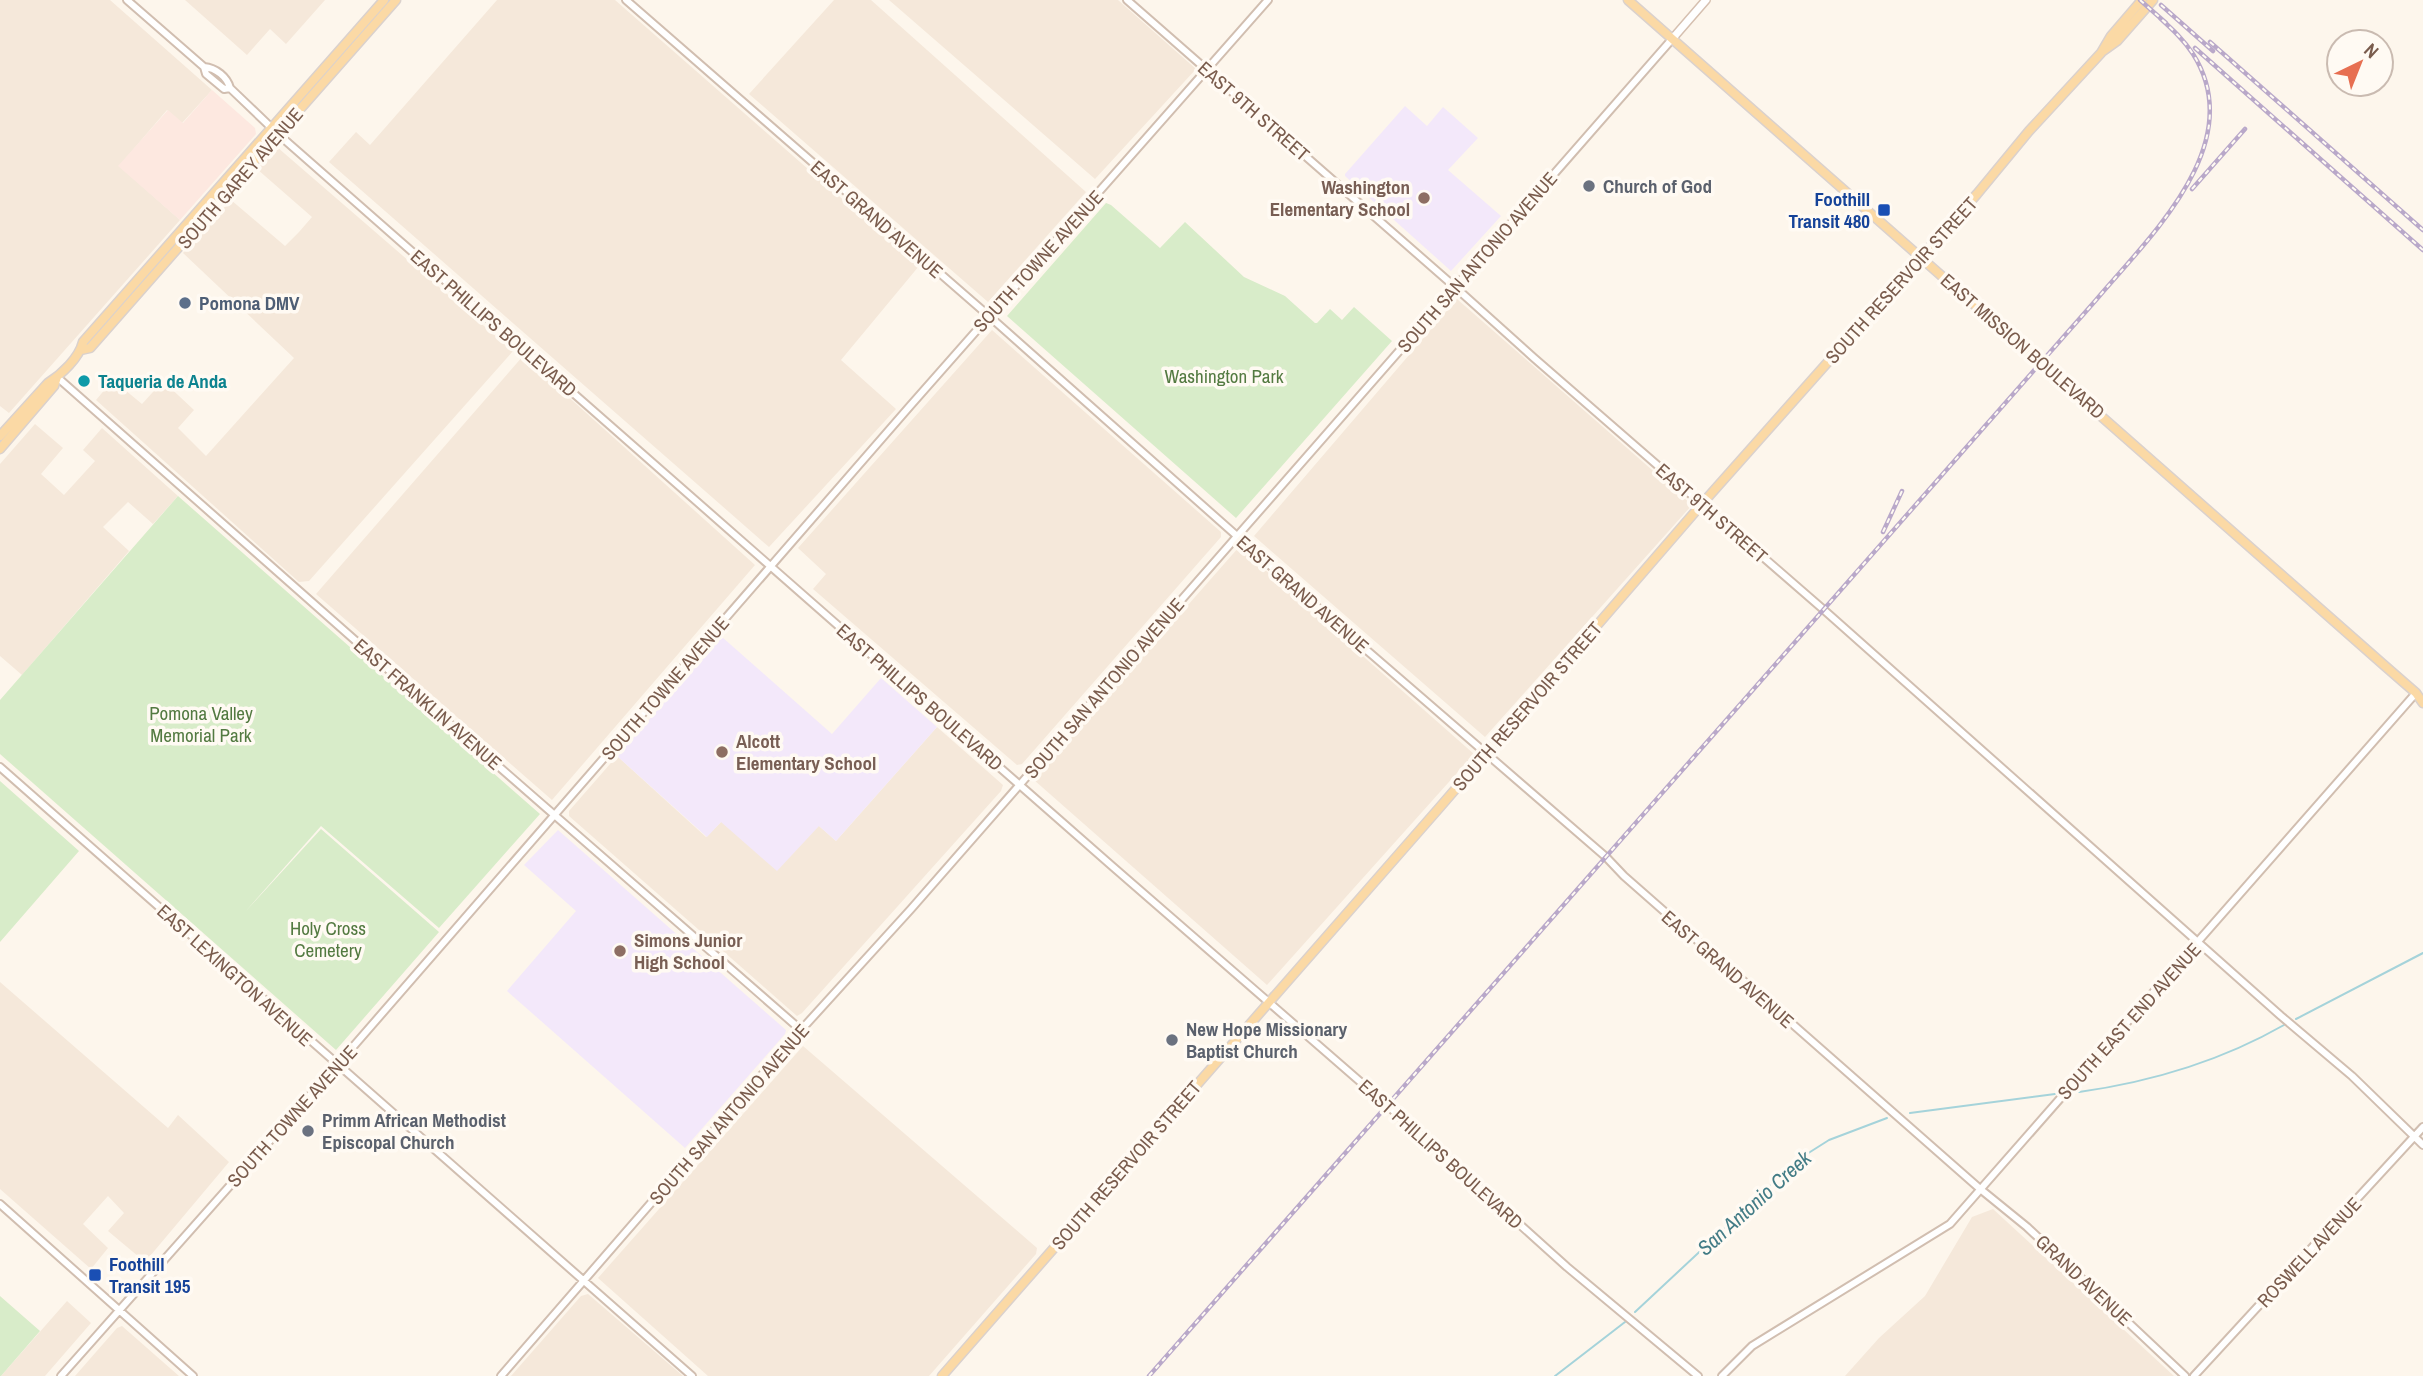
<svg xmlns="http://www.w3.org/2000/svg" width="2423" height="1376" viewBox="0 0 2423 1376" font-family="'Archivo Narrow',sans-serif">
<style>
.residential{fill:#f5e8da}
.commercial{fill:#fde8e0}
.education{fill:#f3e8fa}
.green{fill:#d8ecc9}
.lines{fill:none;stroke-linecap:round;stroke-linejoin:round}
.stream{stroke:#a5d3da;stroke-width:2}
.tertiary-casing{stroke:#d1beb0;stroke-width:10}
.secondary-casing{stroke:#d6c0b0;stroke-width:10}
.primary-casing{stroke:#dad1cd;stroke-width:11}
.tertiary{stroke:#fff;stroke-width:6}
.secondary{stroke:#fff;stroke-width:7}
.primary{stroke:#fbd9a5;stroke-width:8}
.rail-casing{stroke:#b9a8c9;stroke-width:4.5}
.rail{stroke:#fffaf3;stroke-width:2;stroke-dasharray:5;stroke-linecap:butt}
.worship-dot{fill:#6b7280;stroke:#fffaf3;stroke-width:2.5}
.education-dot{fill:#8d6e63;stroke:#fffaf3;stroke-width:2.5}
.transit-dot{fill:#1a4fb4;stroke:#fffaf3;stroke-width:2.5}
.service-dot{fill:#5c6f8a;stroke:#fffaf3;stroke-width:2.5}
.culture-dot{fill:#0f9aa8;stroke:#fffaf3;stroke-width:2.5}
.labels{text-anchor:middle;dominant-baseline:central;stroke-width:7;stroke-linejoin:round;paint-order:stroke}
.street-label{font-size:19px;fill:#7a5c4d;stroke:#fffaf3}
.worship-label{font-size:19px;font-weight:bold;fill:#5b616d;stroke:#fffaf3;text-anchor:start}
.education-label{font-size:19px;font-weight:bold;fill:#785e54;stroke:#fffaf3;text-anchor:start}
.transit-label{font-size:19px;font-weight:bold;fill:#164399;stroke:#fffaf3;text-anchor:end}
.service-label{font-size:19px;font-weight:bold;fill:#4e5e75;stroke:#fffaf3;text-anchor:start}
.park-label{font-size:19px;fill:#537a41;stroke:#fffaf3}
.culture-label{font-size:19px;font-weight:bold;fill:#0d838f;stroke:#fffaf3;text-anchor:start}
.water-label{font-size:21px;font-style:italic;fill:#437c86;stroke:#fffaf3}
</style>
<rect width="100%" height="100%" fill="#fdf6ec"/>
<!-- residential -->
<path class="residential" d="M 0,0 L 110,0 L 212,90 L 182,123 L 167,110 L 119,166 L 180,220 L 9,413 L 0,406 Z
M 185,0 L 325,0 L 286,44 L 270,29 L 247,55 Z
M 497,0 L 615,0 L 919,266 L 841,360 L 896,409 L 769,547 L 329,162 L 356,132 L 370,145 Z
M 834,0 L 871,0 L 1086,192 L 988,302 L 749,94 Z
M 889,0 L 1118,0 L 1196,69 L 1095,179 Z
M 277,147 L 513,351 L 309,581 L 299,582 L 96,400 L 113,380 L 142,404 L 163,381 L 194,410 L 178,428 L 206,456 L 294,358 L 183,253 L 231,200 L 285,246 L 299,232 L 312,217 L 257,169 Z
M 1457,299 L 1692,505 L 1485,737 L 1254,536 Z
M 992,330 L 1221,532 L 1221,537 L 1022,764 L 1017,765 L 813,589 L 826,574 L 798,548 Z
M 523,356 L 755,565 L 552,800 L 316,594 Z
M 35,424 L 63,448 L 41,474 L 64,495 L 95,461 L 83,450 L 102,428 L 178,496 L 153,524 L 128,502 L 103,527 L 129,551 L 22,675 L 0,656 L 0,464 Z
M 1239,547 L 1474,754 L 1267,985 L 1034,780 Z
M 937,727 L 1003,785 L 1001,791 L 802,1013 L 797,1016 L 569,816 L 569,811 L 617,756 L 706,837 L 721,822 L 819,826 L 836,841 Z
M 0,982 L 168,1128 L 178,1115 L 229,1162 L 145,1262 L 108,1231 L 124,1213 L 108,1196 L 83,1224 L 108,1248 L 91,1269 L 0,1189 Z
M 803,1046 L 1037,1248 L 1036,1254 L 929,1376 L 708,1376 L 598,1278 Z
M 1993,1209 L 2174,1376 L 1845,1376 L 1879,1338 L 1925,1296 L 1972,1217 Z
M 588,1294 L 683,1376 L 511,1376 L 581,1296 Z
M 67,1301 L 91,1323 L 45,1376 L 1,1376 Z
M 122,1326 L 179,1376 L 75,1376 L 117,1328 Z"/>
<!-- commercial -->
<path class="commercial" d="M 212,90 L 255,128 L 256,134 L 180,220 L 118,166 L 168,110 L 183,123 Z"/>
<!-- education -->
<path class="education" d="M 1405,106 L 1427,126 L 1443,107 L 1478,138 L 1448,170 L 1501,216 L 1451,271 L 1345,176 L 1345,174 Z
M 722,637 L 832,734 L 881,678 L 937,727 L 836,841 L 819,826 L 777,871 L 721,822 L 707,837 L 617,756 Z
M 558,830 L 786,1030 L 785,1034 L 685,1148 L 507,991 L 576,911 L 524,865 Z"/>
<!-- green -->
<path class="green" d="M 1106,203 L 1111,205 L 1160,248 L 1185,222 L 1244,277 L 1285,296 L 1315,323 L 1317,323 L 1330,309 L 1342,320 L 1354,307 L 1392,341 L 1236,518 L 1007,316 Z
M 178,496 L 540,814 L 439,928 L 321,826 L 245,912 L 321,829 L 439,932 L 336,1050 L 0,754 L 0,700 Z
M 0,781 L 79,851 L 0,942 Z
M 0,1296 L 40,1331 L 1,1376 L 0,1376 Z"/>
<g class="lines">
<!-- stream -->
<path class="stream" d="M 2296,1019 L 2423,953
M 2079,1092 C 2150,1082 2221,1061 2284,1025
M 1910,1113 L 2055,1094
M 1635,1312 L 1799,1159 L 1829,1140 L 1887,1118
M 1555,1376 L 1625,1322"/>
<defs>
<path id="tertiary" d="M 127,0 L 204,67 L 206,74 L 224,89 L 230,88
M 626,0 L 989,316 L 1326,615 L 1606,857 L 1624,876 L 1979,1188 L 2027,1227 L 2185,1376
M 1127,0 L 1455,287 L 1534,358 L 1824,610 L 2281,1016 L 2352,1076 L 2423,1145
M 204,67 C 216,68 227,77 230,88 L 278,134 L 1112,866 L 1387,1105 L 1567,1267 L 1698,1376
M 57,377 L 434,710 L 801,1030
M 0,767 L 692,1376
M 0,1204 L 193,1376
M 61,1376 L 345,1056 L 910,406 L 1268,0
M 501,1376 L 801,1030 L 911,909 L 1673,38
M 1722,1376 L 1752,1346 L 1950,1224 L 2416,693
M 2194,1376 L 2423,1127"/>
<path id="secondary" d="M 1673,38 L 1706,0"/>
<path id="primary" d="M 1628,0 L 2385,666 L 2416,693 L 2423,703
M 2103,51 L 2117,41 L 2153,0
M 81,350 L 90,348 L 396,0
M 0,436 L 48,383 C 62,374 79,358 83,342 L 384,0
M 0,449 L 54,386 L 57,377
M 942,1376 L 1440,807 L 1701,505 L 1977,194 L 2029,131 L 2101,53 L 2111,36 L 2142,0"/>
</defs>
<!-- tertiary casing -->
<use href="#tertiary" class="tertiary-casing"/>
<!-- secondary casing -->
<use href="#secondary" class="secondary-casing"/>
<!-- primary casing -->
<use href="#primary" class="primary-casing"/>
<!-- tertiary -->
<use href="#tertiary" class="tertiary"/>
<!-- secondary -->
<use href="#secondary" class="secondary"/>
<!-- primary -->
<use href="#primary" class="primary"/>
<defs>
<path id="rail" d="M 2140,0 L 2166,23
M 2161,5 L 2213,51
M 2210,42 L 2423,230
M 2195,48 L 2423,250
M 2192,189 L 2245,129
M 1883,532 L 1902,491
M 1149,1376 L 2096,300 C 2149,237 2250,144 2193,54 C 2184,40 2172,29 2160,18"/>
</defs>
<!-- rail casing -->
<use href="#rail" class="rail-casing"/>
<!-- rail -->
<use href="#rail" class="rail"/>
</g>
<!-- markers -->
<g class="worship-dot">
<circle cx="1589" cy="186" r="7"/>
<circle cx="1172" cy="1040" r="7"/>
<circle cx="308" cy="1131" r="7"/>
</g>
<g class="education-dot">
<circle cx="1424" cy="198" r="7"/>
<circle cx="722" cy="752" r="7"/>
<circle cx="620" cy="951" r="7"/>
</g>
<g class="transit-dot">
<rect x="1877" y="203" width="14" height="14" rx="3.5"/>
<rect x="88" y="1268" width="14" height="14" rx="3.5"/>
</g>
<circle class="service-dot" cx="185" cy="303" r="7"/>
<circle class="culture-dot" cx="84" cy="381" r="7"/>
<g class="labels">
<!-- street labels -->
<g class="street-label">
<text transform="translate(1254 111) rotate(41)">EAST 9TH STREET</text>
<text transform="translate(240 178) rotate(-49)">SOUTH GAREY AVENUE</text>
<text transform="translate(877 219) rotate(41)">EAST GRAND AVENUE</text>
<text transform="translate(1038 261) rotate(-48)">SOUTH TOWNE AVENUE</text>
<text transform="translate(1477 262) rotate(-49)">SOUTH SAN ANTONIO AVENUE</text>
<text transform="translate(1901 280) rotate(-48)">SOUTH RESERVOIR STREET</text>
<text transform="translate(494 323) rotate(41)">EAST PHILLIPS BOULEVARD</text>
<text transform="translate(2023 346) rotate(41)">EAST MISSION BOULEVARD</text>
<text transform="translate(1712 513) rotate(41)">EAST 9TH STREET</text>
<text transform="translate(1303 594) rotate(41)">EAST GRAND AVENUE</text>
<text transform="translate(665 688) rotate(-49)">SOUTH TOWNE AVENUE</text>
<text transform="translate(1104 688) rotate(-49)">SOUTH SAN ANTONIO AVENUE</text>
<text transform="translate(920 697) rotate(41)">EAST PHILLIPS BOULEVARD</text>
<text transform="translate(428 704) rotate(41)">EAST FRANKLIN AVENUE</text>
<text transform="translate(1527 706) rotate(-49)">SOUTH RESERVOIR STREET</text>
<text transform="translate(1728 969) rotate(41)">EAST GRAND AVENUE</text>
<text transform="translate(235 975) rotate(42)">EAST LEXINGTON AVENUE</text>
<text transform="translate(2129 1021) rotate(-48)">SOUTH EAST END AVENUE</text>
<text transform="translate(729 1114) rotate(-49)">SOUTH SAN ANTONIO AVENUE</text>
<text transform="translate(292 1116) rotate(-48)">SOUTH TOWNE AVENUE</text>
<text transform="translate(1441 1154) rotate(42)">EAST PHILLIPS BOULEVARD</text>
<text transform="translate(1126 1165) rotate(-49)">SOUTH RESERVOIR STREET</text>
<text transform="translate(2309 1252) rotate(-47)">ROSWELL AVENUE</text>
<text transform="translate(2084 1280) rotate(43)">GRAND AVENUE</text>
</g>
<!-- worship labels -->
<g class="worship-label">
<text x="1603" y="186">Church of God</text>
<text x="1186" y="1029">New Hope Missionary<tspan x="1186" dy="22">Baptist Church</tspan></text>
<text x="322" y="1120">Primm African Methodist<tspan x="322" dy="22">Episcopal Church</tspan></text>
</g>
<!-- education labels -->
<g class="education-label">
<text x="1410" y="187" text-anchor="end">Washington<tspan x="1410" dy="22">Elementary School</tspan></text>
<text x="736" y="741">Alcott<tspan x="736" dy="22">Elementary School</tspan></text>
<text x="634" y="940">Simons Junior<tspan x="634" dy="22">High School</tspan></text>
</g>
<!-- transit labels -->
<g class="transit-label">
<text x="1870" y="199">Foothill<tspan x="1870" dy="22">Transit 480</tspan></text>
<text x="109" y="1264" text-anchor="start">Foothill<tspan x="109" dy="22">Transit 195</tspan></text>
</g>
<!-- service labels -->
<g class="service-label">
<text x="199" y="303">Pomona DMV</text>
</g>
<!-- park labels -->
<g class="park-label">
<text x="1224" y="376">Washington Park</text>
<text x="201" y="713">Pomona Valley<tspan x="201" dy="22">Memorial Park</tspan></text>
<text x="328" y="928">Holy Cross<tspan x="328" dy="22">Cemetery</tspan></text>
</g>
<!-- culture labels -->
<g class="culture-label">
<text x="98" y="381">Taqueria de Anda</text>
</g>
<!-- water labels -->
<g class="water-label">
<text transform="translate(1754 1203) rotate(-42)">San Antonio Creek</text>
</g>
</g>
<!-- north arrow -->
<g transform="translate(2360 63) rotate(43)"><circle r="33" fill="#fffaf3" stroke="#cabbb1" stroke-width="2"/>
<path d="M0-5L12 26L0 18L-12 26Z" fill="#e76f51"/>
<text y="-10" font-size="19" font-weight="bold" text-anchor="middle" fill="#7a5c4d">N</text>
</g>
</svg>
